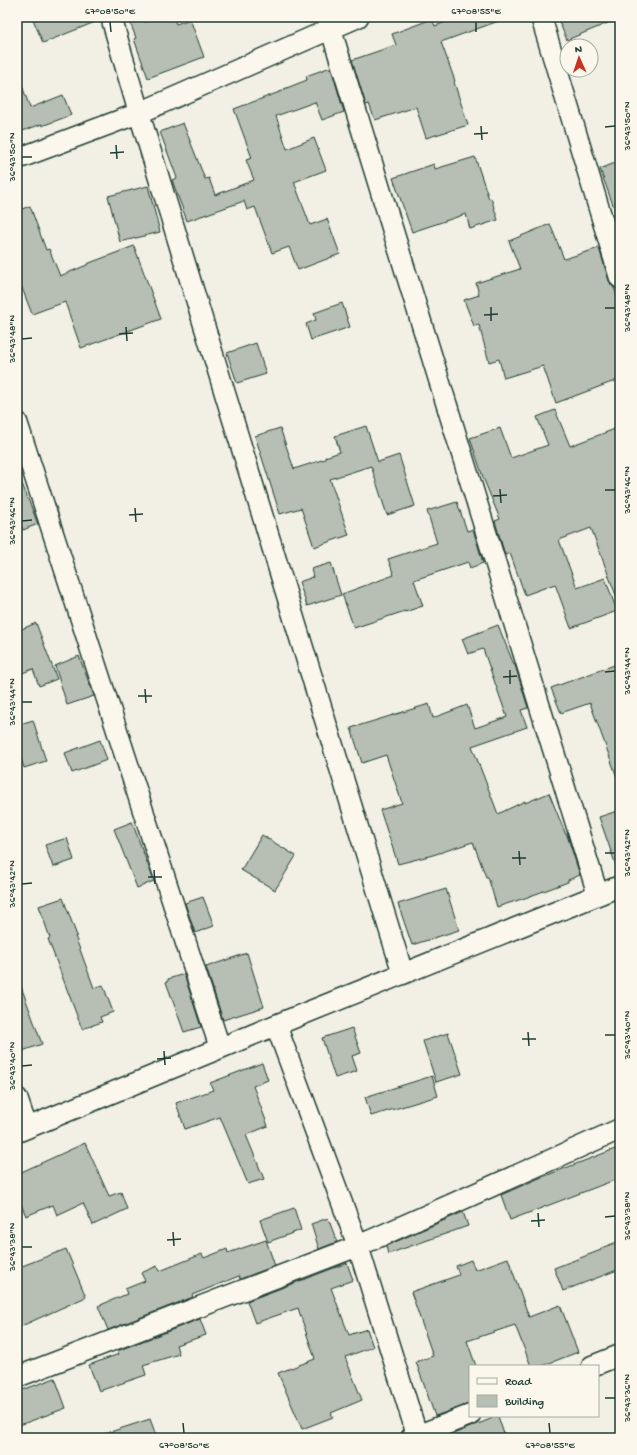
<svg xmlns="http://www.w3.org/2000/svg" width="637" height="1455" viewBox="0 0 637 1455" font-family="'Gochi Hand',sans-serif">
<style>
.building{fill:#b7beb3;stroke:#1f3d34}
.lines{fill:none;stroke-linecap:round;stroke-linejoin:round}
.minor-casing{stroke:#1f3d34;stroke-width:23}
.minor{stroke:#fbf7ec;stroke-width:20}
.ticks{fill:none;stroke:#1f3d34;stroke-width:1.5}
.neatline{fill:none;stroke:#1f3d34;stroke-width:1.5}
.ticks-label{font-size:10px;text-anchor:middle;fill:#1f3d34}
</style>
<rect width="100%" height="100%" fill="#f2f0e5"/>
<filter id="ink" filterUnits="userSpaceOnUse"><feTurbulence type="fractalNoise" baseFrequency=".025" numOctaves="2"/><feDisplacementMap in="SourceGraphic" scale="8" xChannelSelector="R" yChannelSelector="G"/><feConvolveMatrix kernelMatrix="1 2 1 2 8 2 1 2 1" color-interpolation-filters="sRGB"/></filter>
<g filter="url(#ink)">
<!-- building -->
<path class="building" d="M 32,17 L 100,17 L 100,20 L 43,43 Z
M 128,17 L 144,17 L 145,22 L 158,17 L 173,17 L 176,24 L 190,19 L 204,57 L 148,78 L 134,39 L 136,38 Z
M 459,17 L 503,17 L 504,19 L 441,42 L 455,81 L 454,82 L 468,125 L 426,138 L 416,107 L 375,120 L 369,104 L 366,105 L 352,60 L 396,45 L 392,34 L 432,19 L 435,26 Z
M 557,17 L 620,17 L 620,18 L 567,40 Z
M 328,68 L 331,68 L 344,112 L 322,120 L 315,102 L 276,116 L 287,149 L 314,138 L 326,170 L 294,182 L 310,225 L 327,219 L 340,254 L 298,270 L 289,247 L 272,253 L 255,207 L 247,210 L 244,201 L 187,221 L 172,180 L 177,178 L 160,132 L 183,123 L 205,179 L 209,178 L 215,195 L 254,180 L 246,160 L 252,158 L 234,109 L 285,90 L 284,89 L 307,80 L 306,76 Z
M 17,77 L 19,77 L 30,108 L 63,95 L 71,115 L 42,126 L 42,124 L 17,133 Z
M 475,157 L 489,199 L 491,198 L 498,220 L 470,229 L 466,214 L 412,232 L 393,178 L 434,164 L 435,169 Z
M 620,161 L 620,219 L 618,219 L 600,169 Z
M 148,186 L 160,232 L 120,242 L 108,196 Z
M 30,206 L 46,250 L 49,249 L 60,276 L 87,265 L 87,264 L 134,246 L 161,319 L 81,348 L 65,302 L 32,314 L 17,275 L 17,211 Z
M 550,224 L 564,259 L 599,248 L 609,281 L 614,288 L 620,303 L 620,379 L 556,403 L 543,366 L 504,378 L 499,359 L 489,362 L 479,325 L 474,326 L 464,300 L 479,295 L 476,283 L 520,269 L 509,241 Z
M 342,303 L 350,327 L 311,340 L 306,324 L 316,320 L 314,313 Z
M 256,343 L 266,374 L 237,383 L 227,353 Z
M 555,410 L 570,446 L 620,427 L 620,600 L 618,601 L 591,528 L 559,540 L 577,588 L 605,578 L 617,611 L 571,628 L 555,584 L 525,595 L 510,553 L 505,555 L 495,521 L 500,519 L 484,480 L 470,438 L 500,428 L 511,458 L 548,445 L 537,417 Z
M 366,426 L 378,462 L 399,455 L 415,506 L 387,515 L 371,466 L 330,479 L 349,535 L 314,547 L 301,508 L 280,514 L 255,436 L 280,428 L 294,469 L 325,459 L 325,457 L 340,452 L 335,436 Z
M 17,471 L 38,524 L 23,530 L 17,516 Z
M 457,502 L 467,531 L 473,529 L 483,563 L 470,568 L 468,562 L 414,580 L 423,606 L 405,612 L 405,611 L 354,628 L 342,594 L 394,575 L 388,559 L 437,543 L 427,511 Z
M 331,563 L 341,595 L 307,606 L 299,582 L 313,577 L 311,569 Z
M 36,623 L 57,679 L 39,686 L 33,669 L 17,675 L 17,631 Z
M 498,625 L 514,665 L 515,665 L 528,708 L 521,710 L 527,727 L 472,746 L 498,814 L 525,801 L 525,803 L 549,793 L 566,835 L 567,835 L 580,875 L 568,880 L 568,882 L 525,898 L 497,907 L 488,877 L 486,877 L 473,842 L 433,855 L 398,864 L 380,810 L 402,803 L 386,755 L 362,763 L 351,728 L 429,704 L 433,718 L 467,705 L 475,728 L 507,717 L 483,649 L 468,654 L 462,639 Z
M 79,656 L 94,696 L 67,705 L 55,666 Z
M 620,663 L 620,780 L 618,780 L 590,703 L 561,713 L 551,688 Z
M 33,720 L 46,761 L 24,768 L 17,746 L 17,725 Z
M 100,740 L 107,760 L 72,773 L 65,753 Z
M 620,810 L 620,870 L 618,871 L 599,817 Z
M 132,822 L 154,881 L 137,888 L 114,829 Z
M 262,835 L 296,856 L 275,890 L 241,870 Z
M 67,838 L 74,860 L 53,867 L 45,845 Z
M 446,889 L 459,930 L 412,945 L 398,904 Z
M 203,897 L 214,926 L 195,933 L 185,903 Z
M 63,898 L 77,936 L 75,936 L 94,988 L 103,985 L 113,1012 L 100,1017 L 102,1022 L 82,1029 L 48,939 L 50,938 L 39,906 Z
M 247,953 L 264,1007 L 223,1020 L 206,967 Z
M 184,974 L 201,1027 L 184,1032 L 166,982 L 168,981 L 168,979 Z
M 19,981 L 42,1044 L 17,1053 L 17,982 Z
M 352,1028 L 361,1053 L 352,1056 L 357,1071 L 335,1078 L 322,1038 Z
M 448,1033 L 462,1074 L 436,1082 L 423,1041 Z
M 262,1063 L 268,1080 L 253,1086 L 268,1126 L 246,1135 L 264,1179 L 248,1184 L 220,1117 L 185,1129 L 176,1103 L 213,1090 L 210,1083 Z
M 432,1076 L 438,1096 L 371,1116 L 365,1097 Z
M 85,1143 L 109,1196 L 121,1192 L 127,1209 L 93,1225 L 83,1203 L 57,1215 L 53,1205 L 26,1216 L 17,1195 L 17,1174 Z
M 620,1147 L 620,1178 L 510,1220 L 501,1195 L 537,1179 Z
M 294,1208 L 301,1230 L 268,1242 L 260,1220 Z
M 463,1212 L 468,1226 L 388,1254 L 386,1246 Z
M 328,1218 L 337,1242 L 319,1249 L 311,1224 Z
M 266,1240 L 275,1266 L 240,1279 L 239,1276 L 192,1295 L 193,1297 L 108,1330 L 98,1306 L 127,1294 L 125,1289 L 145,1281 L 141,1273 L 157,1266 L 160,1271 L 202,1254 L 204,1258 L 227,1249 L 228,1253 Z
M 620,1241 L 620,1269 L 563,1291 L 554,1268 L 601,1250 L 601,1248 Z
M 66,1249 L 86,1297 L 17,1328 L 17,1268 Z
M 508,1258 L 529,1317 L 560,1305 L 578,1352 L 542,1366 L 531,1366 L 515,1325 L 467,1341 L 476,1366 L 470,1366 L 470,1404 L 435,1416 L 416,1362 L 433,1356 L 411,1292 L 459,1275 L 456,1266 L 471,1260 L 475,1270 Z
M 347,1263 L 353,1280 L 331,1288 L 349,1335 L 367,1329 L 373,1347 L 345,1357 L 362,1400 L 331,1413 L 333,1417 L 302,1429 L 278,1373 L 315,1359 L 298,1308 L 255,1323 L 247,1301 Z
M 200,1319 L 206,1335 L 176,1345 L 179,1354 L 143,1365 L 146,1375 L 99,1391 L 89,1365 L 119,1354 L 117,1351 Z
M 55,1378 L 66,1408 L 17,1426 L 17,1392 Z
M 498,1416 L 504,1434 L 494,1438 L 443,1438 Z
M 150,1419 L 157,1438 L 101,1438 L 101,1435 Z"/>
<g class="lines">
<defs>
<path id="minor" d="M 111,17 L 139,113 L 403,974
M 327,17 L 598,895
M 541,17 L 620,278
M 17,159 L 139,113 L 358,17
M 17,422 L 220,1048
M 276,1025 L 358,1246 L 418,1438
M 17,1098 L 27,1128
M 17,1132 L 276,1025 L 620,886
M 592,1366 L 620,1355
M 17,1377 L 358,1246 L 620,1129
M 411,1438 L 470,1415"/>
</defs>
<!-- minor casing -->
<use href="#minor" class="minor-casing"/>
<!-- minor -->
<use href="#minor" class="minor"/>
</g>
</g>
<!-- ticks -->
<path class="ticks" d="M 110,22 L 111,32M 476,22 L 476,32M 481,126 L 482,140M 605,127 L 615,126M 474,134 L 488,133M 116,145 L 117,159M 110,153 L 124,152M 22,157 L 32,157M 491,307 L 491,321M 605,308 L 615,308M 484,315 L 498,314M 126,327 L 127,341M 119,334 L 133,333M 22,339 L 32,338M 500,489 L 501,503M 605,490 L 615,490M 493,496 L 507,495M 135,508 L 136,522M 129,515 L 143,514M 22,521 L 32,520M 510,670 L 510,684M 605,672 L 615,671M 503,677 L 517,676M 145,689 L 146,703M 138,696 L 152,696M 22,702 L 32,702M 519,851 L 520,865M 605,853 L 615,853M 512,858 L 526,858M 154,870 L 155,884M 148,877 L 162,877M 22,884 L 32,883M 528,1032 L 529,1046M 605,1035 L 615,1035M 522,1039 L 536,1039M 164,1051 L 165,1065M 157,1059 L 171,1058M 22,1066 L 32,1065M 538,1213 L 539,1227M 605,1217 L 615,1216M 531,1221 L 545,1220M 173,1232 L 174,1246M 167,1240 L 181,1239M 22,1247 L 32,1247M 605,1398 L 615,1398M 183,1423 L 184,1433M 549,1423 L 550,1433"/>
<!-- margin -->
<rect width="637" height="1455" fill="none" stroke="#fbf7ec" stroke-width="44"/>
<!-- legend -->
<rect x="469" y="1365" width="130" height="52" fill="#fbf7ec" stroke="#a3ada2"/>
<rect x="477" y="1378" width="20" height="6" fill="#fbf7ec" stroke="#a3ada2"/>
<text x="505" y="1385" font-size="12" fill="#1f3d34">Road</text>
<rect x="477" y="1395" width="20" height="12" fill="#b7beb3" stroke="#a3ada2"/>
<text x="505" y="1405" font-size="12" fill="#1f3d34">Building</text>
<!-- north arrow -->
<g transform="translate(579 58) rotate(357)"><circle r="19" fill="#fbf7ec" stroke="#a3ada2"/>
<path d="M0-3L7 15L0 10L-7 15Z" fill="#c8321e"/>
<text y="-6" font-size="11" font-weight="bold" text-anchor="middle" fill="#1f3d34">N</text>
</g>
<rect x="22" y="22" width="593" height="1411" class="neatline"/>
<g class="ticks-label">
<text x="110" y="14">67°08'50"E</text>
<text x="476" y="14">67°08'55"E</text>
<text transform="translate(626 126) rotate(-90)" y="4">36°43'50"N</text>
<text transform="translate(11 157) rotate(-90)" y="4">36°43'50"N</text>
<text transform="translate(626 308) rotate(-90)" y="4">36°43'48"N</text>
<text transform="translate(11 339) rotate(-90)" y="4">36°43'48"N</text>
<text transform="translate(626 490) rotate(-90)" y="4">36°43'46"N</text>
<text transform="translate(11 521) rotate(-90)" y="4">36°43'46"N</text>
<text transform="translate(626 671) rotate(-90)" y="4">36°43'44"N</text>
<text transform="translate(11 702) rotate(-90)" y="4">36°43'44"N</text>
<text transform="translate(626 853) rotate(-90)" y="4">36°43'42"N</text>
<text transform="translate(11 884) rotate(-90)" y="4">36°43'42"N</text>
<text transform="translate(626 1035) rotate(-90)" y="4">36°43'40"N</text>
<text transform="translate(11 1066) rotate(-90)" y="4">36°43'40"N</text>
<text transform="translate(626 1216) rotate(-90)" y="4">36°43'38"N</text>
<text transform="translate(11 1247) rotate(-90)" y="4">36°43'38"N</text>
<text transform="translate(626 1398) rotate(-90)" y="4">36°43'36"N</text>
<text x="184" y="1448">67°08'50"E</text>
<text x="550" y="1448">67°08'55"E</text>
</g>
</svg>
